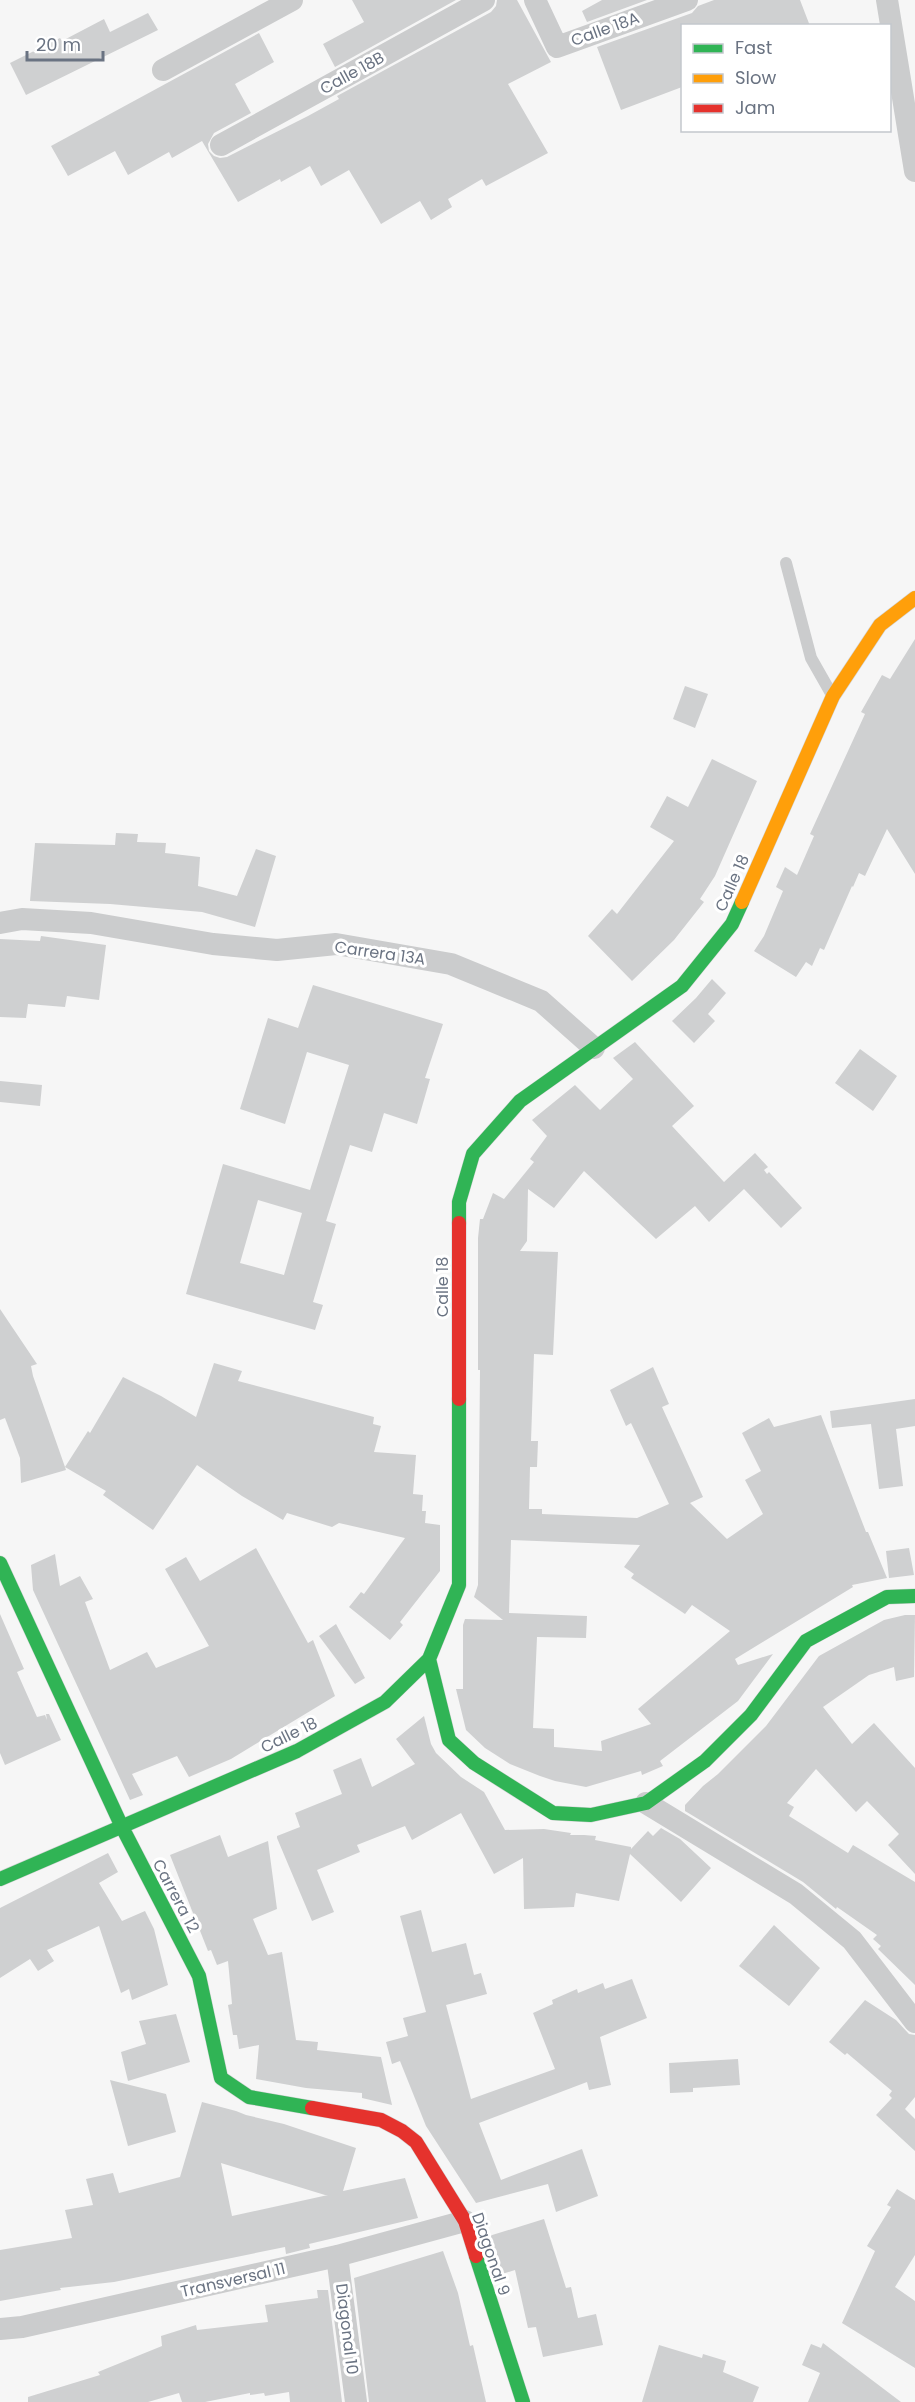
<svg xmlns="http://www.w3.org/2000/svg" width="915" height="2402" viewBox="0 0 915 2402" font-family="Poppins,sans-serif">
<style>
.building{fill:#cfd0d1;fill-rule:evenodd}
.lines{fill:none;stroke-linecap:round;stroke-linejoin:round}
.fast-casing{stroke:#d2d3d4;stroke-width:15}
.slow-casing{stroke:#d2d3d4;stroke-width:15}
.jam-casing{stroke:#d2d3d4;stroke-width:15}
.lane{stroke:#cbcccd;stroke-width:12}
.street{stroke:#cbcccd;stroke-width:22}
.fast{stroke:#30b455;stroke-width:14}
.slow{stroke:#ff9f0a;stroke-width:14}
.jam{stroke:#e5322d;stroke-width:14}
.labels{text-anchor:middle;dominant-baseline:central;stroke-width:6;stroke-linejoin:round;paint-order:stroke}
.street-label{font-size:16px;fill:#6a7382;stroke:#fff}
</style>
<rect width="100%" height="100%" fill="#f6f6f6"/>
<!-- building -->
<path class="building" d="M 352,0 L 456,0 L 335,67 L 323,44 L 364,22 Z
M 497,0 L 517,0 L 551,62 L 508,84 L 548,153 L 486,186 L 482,179 L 448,199 L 452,207 L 431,220 L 420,201 L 381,224 L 349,170 L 321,186 L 310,166 L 281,182 L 280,179 L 238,202 L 202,141 L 172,158 L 169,152 L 128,175 L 115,151 L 68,176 L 51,146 L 259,33 L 274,62 L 235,84 L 251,113 L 214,133 L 208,144 L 209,151 L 214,156 L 220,158 L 227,157 L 308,116 L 339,99 L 337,96 L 491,12 L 496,6 Z
M 602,0 L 647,0 L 587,22 L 582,11 Z
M 714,0 L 800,0 L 810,26 L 682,26 L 682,87 L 621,110 L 597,47 L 692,13 L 698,6 Z
M 148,13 L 158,30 L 26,95 L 10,63 L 60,38 L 62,41 L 104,19 L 110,32 Z
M 915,639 L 915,874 L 887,829 L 865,876 L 859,873 L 853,887 L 852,886 L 824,950 L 820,948 L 812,966 L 806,962 L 796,977 L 754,951 L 764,936 L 783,891 L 776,887 L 785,867 L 797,875 L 814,836 L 810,834 L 865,714 L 861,712 L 882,675 L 890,679 Z
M 685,686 L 708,694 L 695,728 L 673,719 Z
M 712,759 L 757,781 L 715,876 L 700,899 L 704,902 L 674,940 L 632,981 L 588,936 L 612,909 L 617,914 L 674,841 L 650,827 L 667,796 L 688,807 Z
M 116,833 L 138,834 L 137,842 L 166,843 L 165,853 L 200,857 L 198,886 L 237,896 L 256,849 L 276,856 L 255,927 L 202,912 L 110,904 L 30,901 L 35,843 L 115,845 Z
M 41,936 L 106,945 L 99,1000 L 67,996 L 65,1007 L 28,1004 L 26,1018 L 0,1017 L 0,939 L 40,941 Z
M 712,979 L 726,993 L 708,1014 L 715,1021 L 694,1043 L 672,1021 L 696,998 Z
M 313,985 L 443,1024 L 425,1078 L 430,1079 L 417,1124 L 384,1113 L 372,1152 L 350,1145 L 326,1221 L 336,1224 L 313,1302 L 323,1305 L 315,1330 L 186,1294 L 223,1164 L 310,1190 L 349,1065 L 307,1052 L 285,1124 L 240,1109 L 268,1018 L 298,1028 ZM 258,1200 L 302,1213 L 284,1275 L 240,1263 Z
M 635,1042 L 694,1106 L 672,1126 L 724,1182 L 755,1153 L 768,1167 L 764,1170 L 767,1174 L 769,1172 L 802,1208 L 781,1228 L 744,1189 L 709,1222 L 695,1206 L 656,1239 L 584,1171 L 554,1208 L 528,1189 L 527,1241 L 520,1251 L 558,1252 L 553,1355 L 534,1354 L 531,1441 L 538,1441 L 537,1467 L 530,1467 L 529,1509 L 542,1509 L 542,1514 L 637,1518 L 669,1504 L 631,1423 L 626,1426 L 610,1390 L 653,1367 L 669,1404 L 662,1407 L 703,1497 L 690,1503 L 727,1539 L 763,1514 L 745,1480 L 761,1471 L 742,1433 L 769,1418 L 774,1427 L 821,1415 L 866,1532 L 868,1532 L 887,1578 L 852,1585 L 853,1587 L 735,1659 L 738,1665 L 773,1654 L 738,1701 L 660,1761 L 663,1766 L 642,1775 L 641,1771 L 586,1787 L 555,1781 L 540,1776 L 510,1764 L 485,1748 L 466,1730 L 456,1689 L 463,1689 L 463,1625 L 465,1619 L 503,1620 L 474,1597 L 478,1585 L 480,1370 L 478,1370 L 478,1238 L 480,1219 L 483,1219 L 493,1193 L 504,1199 L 534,1162 L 530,1159 L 547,1136 L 532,1120 L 575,1085 L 600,1110 L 633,1079 L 613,1058 ZM 511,1540 L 640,1545 L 624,1567 L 634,1574 L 631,1578 L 685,1614 L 692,1605 L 730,1631 L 638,1709 L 651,1724 L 601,1741 L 602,1751 L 554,1747 L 554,1729 L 533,1728 L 537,1637 L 586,1638 L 587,1616 L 509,1613 Z
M 860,1049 L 897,1076 L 873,1111 L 835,1083 Z
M 0,1081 L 42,1085 L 40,1106 L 0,1102 Z
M 0,1309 L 37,1364 L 31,1366 L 33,1376 L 65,1467 L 88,1431 L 90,1433 L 123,1377 L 161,1396 L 196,1417 L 214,1363 L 242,1371 L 238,1381 L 374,1417 L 373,1424 L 381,1426 L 374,1452 L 416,1455 L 413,1494 L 423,1495 L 422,1511 L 426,1511 L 425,1523 L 440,1525 L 440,1571 L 400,1622 L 403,1625 L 390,1640 L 349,1607 L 361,1592 L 364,1594 L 405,1538 L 339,1523 L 332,1527 L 287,1513 L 283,1520 L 242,1496 L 197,1465 L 153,1530 L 103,1495 L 106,1491 L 65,1467 L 66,1470 L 21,1483 L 20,1458 L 5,1418 L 0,1420 Z
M 915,1399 L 915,1426 L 896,1429 L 903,1486 L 879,1489 L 871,1424 L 832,1428 L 830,1411 Z
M 256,1548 L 308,1643 L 313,1640 L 335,1696 L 231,1759 L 189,1777 L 177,1756 L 132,1774 L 143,1795 L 130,1800 L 33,1590 L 31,1565 L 55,1554 L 60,1586 L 80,1576 L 93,1599 L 85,1602 L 110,1670 L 147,1652 L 156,1668 L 209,1646 L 165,1569 L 186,1557 L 200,1581 Z
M 909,1548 L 914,1575 L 889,1578 L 886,1551 Z
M 0,1614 L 24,1669 L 17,1672 L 37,1717 L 45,1715 L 47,1720 L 46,1714 L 49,1714 L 61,1740 L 5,1765 L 0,1753 Z
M 905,1615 L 915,1615 L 914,1677 L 896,1681 L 894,1667 L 869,1675 L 823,1707 L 852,1744 L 874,1723 L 915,1768 L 915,1874 L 888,1845 L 899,1834 L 867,1801 L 856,1812 L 816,1769 L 787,1803 L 794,1807 L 789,1816 L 848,1853 L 853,1845 L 915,1882 L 915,1985 L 878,1949 L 881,1946 L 873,1939 L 877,1935 L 837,1907 L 836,1909 L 803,1882 L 685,1811 L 685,1805 L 703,1786 L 718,1774 L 766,1726 L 819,1656 L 884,1620 Z
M 336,1624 L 365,1678 L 355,1684 L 319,1636 Z
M 424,1716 L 431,1744 L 436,1753 L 461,1777 L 484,1792 L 505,1830 L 544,1829 L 571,1833 L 570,1835 L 584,1835 L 596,1836 L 595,1840 L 631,1847 L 631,1849 L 648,1831 L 653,1836 L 661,1828 L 680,1839 L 711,1868 L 681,1902 L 630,1854 L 619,1901 L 576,1893 L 574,1907 L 524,1909 L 523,1858 L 494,1874 L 461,1813 L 412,1840 L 405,1826 L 357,1845 L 360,1852 L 317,1870 L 334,1912 L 312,1921 L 277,1838 L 277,1836 L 300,1827 L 295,1813 L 342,1794 L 333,1770 L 361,1758 L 372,1787 L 415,1764 L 396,1739 Z
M 220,1835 L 228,1857 L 268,1841 L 277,1909 L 253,1919 L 268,1955 L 282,1952 L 296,2040 L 318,2042 L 317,2050 L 381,2057 L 392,2105 L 362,2098 L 362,2093 L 306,2088 L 256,2079 L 259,2045 L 239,2049 L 237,2035 L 233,2035 L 228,2005 L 232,2004 L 228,1961 L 217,1965 L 211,1950 L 208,1951 L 170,1855 Z
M 108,1853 L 118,1872 L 99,1883 L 122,1921 L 145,1911 L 154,1929 L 168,1985 L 132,2000 L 129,1989 L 121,1993 L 99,1926 L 47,1950 L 54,1961 L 38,1971 L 30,1959 L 0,1978 L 0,1908 Z
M 421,1910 L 432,1952 L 466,1943 L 474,1975 L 481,1973 L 487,1994 L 446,2005 L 471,2099 L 555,2069 L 533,2013 L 553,2004 L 552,2000 L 577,1989 L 578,1993 L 603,1983 L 605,1989 L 632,1979 L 647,2018 L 600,2037 L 611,2085 L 589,2090 L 587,2082 L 479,2123 L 501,2180 L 582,2149 L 598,2196 L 556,2212 L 548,2184 L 476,2203 L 426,2126 L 400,2061 L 392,2064 L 386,2042 L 408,2036 L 403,2018 L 426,2012 L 400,1916 Z
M 774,1925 L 820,1968 L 789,2006 L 739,1966 Z
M 865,2000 L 896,2020 L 909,2034 L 915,2035 L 915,2097 L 905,2109 L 915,2119 L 915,2151 L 876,2115 L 892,2098 L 889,2095 L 892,2091 L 847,2053 L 845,2055 L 829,2042 Z
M 176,2014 L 190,2062 L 128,2081 L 121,2052 L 146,2044 L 139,2021 Z
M 738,2059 L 740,2085 L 693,2088 L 693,2092 L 670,2093 L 669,2063 Z
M 110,2080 L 166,2094 L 176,2132 L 128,2146 Z
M 202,2102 L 236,2111 L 246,2115 L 284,2124 L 356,2148 L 343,2191 L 405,2178 L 418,2218 L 309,2244 L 310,2248 L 286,2254 L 285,2247 L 114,2282 L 60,2288 L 61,2290 L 0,2301 L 0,2250 L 72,2238 L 65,2210 L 93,2205 L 86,2179 L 113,2173 L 119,2193 L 180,2177 ZM 221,2163 L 325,2195 L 328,2195 L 232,2216 Z
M 897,2189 L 915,2200 L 915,2255 L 895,2287 L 915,2301 L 915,2368 L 842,2323 L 875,2251 L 867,2246 L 891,2207 L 887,2205 Z
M 544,2219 L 566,2288 L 571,2287 L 578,2318 L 596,2314 L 603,2345 L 543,2357 L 536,2327 L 528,2328 L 515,2270 L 502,2274 L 489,2236 Z
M 443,2251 L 458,2293 L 470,2346 L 473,2345 L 486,2402 L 369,2402 L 354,2278 Z
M 317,2290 L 328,2290 L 342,2402 L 290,2402 L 289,2392 L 265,2396 L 264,2393 L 250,2395 L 250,2393 L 205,2402 L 182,2402 L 179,2393 L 148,2402 L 28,2402 L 28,2397 L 100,2375 L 98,2372 L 162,2346 L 161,2336 L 196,2325 L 197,2330 L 268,2322 L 265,2305 L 318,2298 Z
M 823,2343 L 901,2402 L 808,2402 L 820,2373 L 802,2365 L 811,2344 L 821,2348 Z
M 659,2345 L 702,2358 L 703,2354 L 726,2361 L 723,2372 L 759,2387 L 753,2402 L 642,2402 Z"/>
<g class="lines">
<defs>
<path id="fast" d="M 459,1223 L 459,1202 L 473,1154 L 520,1101 L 682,986 L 732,924 L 742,902
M 0,1563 L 122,1827 L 199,1976 L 221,2078 L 249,2097 L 312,2108
M 429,1659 L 449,1740 L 474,1763 L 553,1813 L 591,1815 L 646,1803 L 705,1761 L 751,1715 L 806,1641 L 887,1597 L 915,1596
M 0,1879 L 297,1751 L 385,1702 L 429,1659 L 459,1585 L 459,1399
M 476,2256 L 523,2402"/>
<path id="slow" d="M 742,902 L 833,696 L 880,625 L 915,598"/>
<path id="jam" d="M 459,1223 L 459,1399
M 312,2108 L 381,2120 L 402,2131 L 416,2142 L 465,2221 L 476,2256"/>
</defs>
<!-- fast casing -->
<use href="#fast" class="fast-casing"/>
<!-- slow casing -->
<use href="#slow" class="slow-casing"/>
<!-- jam casing -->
<use href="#jam" class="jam-casing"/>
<!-- lane -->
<path class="lane" d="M 786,563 L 811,658 L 832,695"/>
<!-- street -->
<path class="street" d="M 535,0 L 557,47 L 687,0
M 887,0 L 915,171
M 163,70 L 292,0
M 221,145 L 484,0
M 0,923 L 22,919 L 91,923 L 213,944 L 277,950 L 336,944 L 451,964 L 541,1001 L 594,1048
M 646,1803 L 796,1894 L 852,1940 L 915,2022
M 337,2256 L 356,2402
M 0,2329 L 22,2327 L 337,2256 L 465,2221"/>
<!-- fast -->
<use href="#fast" class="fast"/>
<!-- slow -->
<use href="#slow" class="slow"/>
<!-- jam -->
<use href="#jam" class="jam"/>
</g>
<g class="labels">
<!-- street labels -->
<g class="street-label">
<text transform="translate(605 29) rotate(-20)">Calle 18A</text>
<text transform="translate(352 73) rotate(-29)">Calle 18B</text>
<text transform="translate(732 883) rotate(-66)">Calle 18</text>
<text transform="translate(380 953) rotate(8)">Carrera 13A</text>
<text transform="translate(442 1287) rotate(-90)">Calle 18</text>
<text transform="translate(289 1735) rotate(-26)">Calle 18</text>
<text transform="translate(176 1896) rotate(62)">Carrera 12</text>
<text transform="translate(491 2254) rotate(71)">Diagonal 9</text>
<text transform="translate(233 2280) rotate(-13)">Transversal 11</text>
<text transform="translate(347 2329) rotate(83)">Diagonal 10</text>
</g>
</g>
<!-- legend -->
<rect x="681" y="24" width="210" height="108" fill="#ffffff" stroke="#c3c7cd" stroke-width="1.5"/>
<rect x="693" y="44" width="30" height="9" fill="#30b455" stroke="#c3c7cd" stroke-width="1.5"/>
<text x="735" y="54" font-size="18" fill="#6a7382">Fast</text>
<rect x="693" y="74" width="30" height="9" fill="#ff9f0a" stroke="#c3c7cd" stroke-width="1.5"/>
<text x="735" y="84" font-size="18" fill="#6a7382">Slow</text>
<rect x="693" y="104" width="30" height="9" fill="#e5322d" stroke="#c3c7cd" stroke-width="1.5"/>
<text x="735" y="114" font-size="18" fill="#6a7382">Jam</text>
<!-- scale -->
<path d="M27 51v9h76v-9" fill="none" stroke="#6a7382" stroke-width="3"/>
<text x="36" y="51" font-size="18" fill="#6a7382" stroke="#ffffff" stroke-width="4.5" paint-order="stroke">20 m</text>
</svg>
